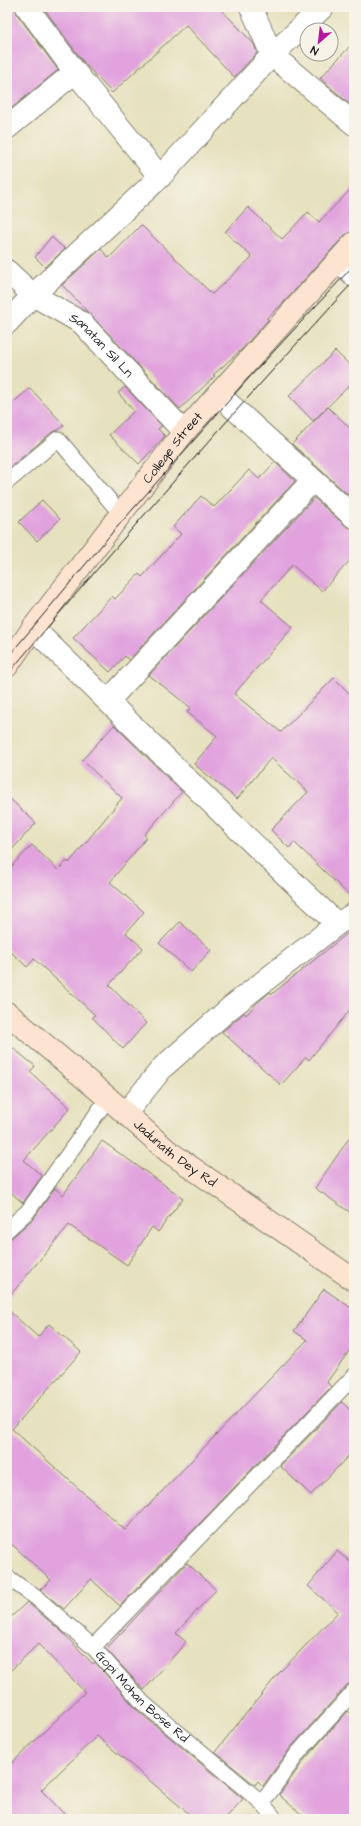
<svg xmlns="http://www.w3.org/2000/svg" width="361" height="1826" viewBox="0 0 361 1826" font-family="'Architects Daughter',sans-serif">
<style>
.building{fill:#e1a2de}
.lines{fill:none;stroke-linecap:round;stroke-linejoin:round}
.lane-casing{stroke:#817e6d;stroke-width:17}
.street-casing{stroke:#817e6d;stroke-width:24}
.secondary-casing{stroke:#817e6d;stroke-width:24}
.lane{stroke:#fff;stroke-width:15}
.street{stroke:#fff;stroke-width:22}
.secondary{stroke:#fde4d1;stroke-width:22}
.tram{stroke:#1c1c1c;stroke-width:1}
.labels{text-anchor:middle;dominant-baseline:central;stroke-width:3;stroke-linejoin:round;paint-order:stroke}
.street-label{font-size:13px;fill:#1c1c1c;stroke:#f7f3e8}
</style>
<rect width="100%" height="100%" fill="#f7f3e8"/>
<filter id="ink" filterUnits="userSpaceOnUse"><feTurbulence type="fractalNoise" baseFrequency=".025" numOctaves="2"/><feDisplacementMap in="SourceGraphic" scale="8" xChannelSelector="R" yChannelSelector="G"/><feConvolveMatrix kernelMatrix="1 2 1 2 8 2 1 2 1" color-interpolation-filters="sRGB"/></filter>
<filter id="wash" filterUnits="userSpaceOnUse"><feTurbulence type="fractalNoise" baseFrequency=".012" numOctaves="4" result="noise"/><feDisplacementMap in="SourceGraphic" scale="16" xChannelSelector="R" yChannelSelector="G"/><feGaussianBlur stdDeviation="0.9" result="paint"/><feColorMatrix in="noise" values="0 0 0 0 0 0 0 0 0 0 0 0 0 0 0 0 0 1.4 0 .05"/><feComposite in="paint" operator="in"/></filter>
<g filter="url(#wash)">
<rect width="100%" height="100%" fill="#e6e1be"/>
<g id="blocks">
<!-- building -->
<path class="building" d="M 7,7 L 15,7 L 17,14 L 58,70 L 7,112 Z
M 43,7 L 219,7 L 254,44 L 257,53 L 234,77 L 186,25 L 112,93 L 85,64 Z
M 354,42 L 354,108 L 320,78 Z
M 354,186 L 354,231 L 345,235 L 284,302 L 267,318 L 268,320 L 240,351 L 213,375 L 215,376 L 180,409 L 62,285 L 101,249 L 109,258 L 141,225 L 212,294 L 252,257 L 225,232 L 248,207 L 282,239 L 308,212 L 319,222 Z
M 51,237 L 65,249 L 45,267 L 35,257 Z
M 335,351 L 354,369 L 354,381 L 313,421 L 289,396 Z
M 125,387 L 162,426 L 158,429 L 165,436 L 139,464 L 109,435 L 134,411 L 118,393 Z
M 30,388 L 64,425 L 58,430 L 52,432 L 7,470 L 7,408 Z
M 328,407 L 354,432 L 354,500 L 292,444 Z
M 275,462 L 295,481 L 129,660 L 125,656 L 110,672 L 73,638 L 112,596 L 115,599 L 139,574 L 142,577 L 181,534 L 173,527 L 201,496 L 214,507 L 249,470 L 259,479 Z
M 314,498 L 346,526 L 354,529 L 354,556 L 322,591 L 292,565 L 261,600 L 293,627 L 234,694 L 281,732 L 334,678 L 354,698 L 354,900 L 294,842 L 289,848 L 271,830 L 308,792 L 271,758 L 237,799 L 194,764 L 217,736 L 187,712 L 191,708 L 149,675 Z
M 42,500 L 60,519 L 37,541 L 19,522 Z
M 114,725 L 182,792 L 144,835 L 147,837 L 110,882 L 144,912 L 126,933 L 143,948 L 109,985 L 146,1023 L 123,1049 L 92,1017 L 95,1015 L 34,959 L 27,967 L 7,948 L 7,871 L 32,845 L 58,870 L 67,861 L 69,863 L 122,798 L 82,760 Z
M 7,796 L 36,823 L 7,855 Z
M 180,922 L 211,950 L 191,972 L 159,943 Z
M 354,928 L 354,1005 L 309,1060 L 306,1057 L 281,1085 L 222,1032 L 244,1013 L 246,1015 L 256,1004 L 270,992 L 272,994 Z
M 7,1043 L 35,1066 L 30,1072 L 70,1108 L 24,1160 L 42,1176 L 23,1203 L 7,1189 Z
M 354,1131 L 354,1215 L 315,1188 Z
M 102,1141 L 183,1198 L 158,1232 L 152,1227 L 127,1265 L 69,1225 L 7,1299 L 7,1242 L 34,1218 L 55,1188 L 63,1195 Z
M 324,1289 L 354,1310 L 354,1344 L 327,1382 L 331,1387 L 120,1606 L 91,1579 L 64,1609 L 40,1590 L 51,1580 L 7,1540 L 7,1309 L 38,1337 L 49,1324 L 81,1352 L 12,1429 L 125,1530 L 307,1340 L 294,1331 Z
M 342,1402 L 354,1414 L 354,1450 L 311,1495 L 280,1466 Z
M 337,1551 L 354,1565 L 354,1680 L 347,1685 L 291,1747 L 263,1786 L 258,1781 L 255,1785 L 215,1752 L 279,1673 L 338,1612 L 308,1586 Z
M 187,1563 L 216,1590 L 176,1633 L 186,1642 L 144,1690 L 106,1649 Z
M 27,1602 L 61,1631 L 93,1664 L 95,1662 L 137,1710 L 243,1799 L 225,1819 L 195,1819 L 97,1736 L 41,1790 L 69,1819 L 7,1819 L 7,1768 L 85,1692 L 38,1644 L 7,1674 L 7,1621 Z
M 348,1711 L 354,1716 L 354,1810 L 346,1819 L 307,1819 L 279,1795 L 305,1759 Z"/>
</g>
</g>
<g filter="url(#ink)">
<use href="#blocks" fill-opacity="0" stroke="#817e6d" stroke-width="1"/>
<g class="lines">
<defs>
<g id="lane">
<path d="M 335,262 L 354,280"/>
<path d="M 7,482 L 58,439 L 121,514"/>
<path d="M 7,1230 L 28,1211 L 108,1098"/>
<path id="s1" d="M 7,1577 L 38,1599 L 93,1647 L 143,1703 L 262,1803 L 275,1819"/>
<path d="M 93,1647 L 354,1376"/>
<path d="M 262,1803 L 298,1753 L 354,1691"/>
</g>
<g id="street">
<path d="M 27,7 L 75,72 L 160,177"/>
<path d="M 251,7 L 272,55 L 354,124"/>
<path d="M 7,128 L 75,72"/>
<path id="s2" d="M 7,271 L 33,295 L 82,323 L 184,432"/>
<path d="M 7,323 L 33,295 L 160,177 L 272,55 L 323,7"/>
<path d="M 218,394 L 354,517"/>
<path d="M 33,628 L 238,829 L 337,924"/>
<path d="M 108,701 L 313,480"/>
<path d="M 126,1113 L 163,1067 L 230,1008 L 337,924 L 354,914"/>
</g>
<g id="secondary">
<path id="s3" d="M 7,666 L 33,628 L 184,432 L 354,243"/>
<path id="s4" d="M 7,1013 L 108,1098 L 169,1152 L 354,1280"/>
</g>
</defs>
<!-- lane casing -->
<use href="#lane" class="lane-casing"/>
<!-- street casing -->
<use href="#street" class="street-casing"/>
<!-- secondary casing -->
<use href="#secondary" class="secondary-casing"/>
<!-- lane -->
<use href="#lane" class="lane"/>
<!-- street -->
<use href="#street" class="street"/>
<!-- secondary -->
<use href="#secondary" class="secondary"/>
<!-- tram -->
<path class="tram" d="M 7,658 L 111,534 L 248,379 L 354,265
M 7,675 C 120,541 235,410 354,281"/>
</g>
</g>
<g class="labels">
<!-- street labels -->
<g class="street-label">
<text stroke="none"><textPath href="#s2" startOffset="121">Sanatan Sil Ln</textPath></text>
<text stroke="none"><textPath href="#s3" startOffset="274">College Street</textPath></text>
<text stroke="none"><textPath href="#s4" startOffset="219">Jadunath Dey Rd</textPath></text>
<text stroke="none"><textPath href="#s1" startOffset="181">Gopi Mohan Bose Rd</textPath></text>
</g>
</g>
<!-- margin -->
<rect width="361" height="1826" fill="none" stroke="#f7f3e8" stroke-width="24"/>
<!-- north arrow -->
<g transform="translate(319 42) rotate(208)"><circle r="19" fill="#f7f3e8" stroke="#9f9d96"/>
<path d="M0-3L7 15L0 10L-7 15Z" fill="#b5179e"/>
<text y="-6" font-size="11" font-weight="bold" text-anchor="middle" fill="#1c1c1c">N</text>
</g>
</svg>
